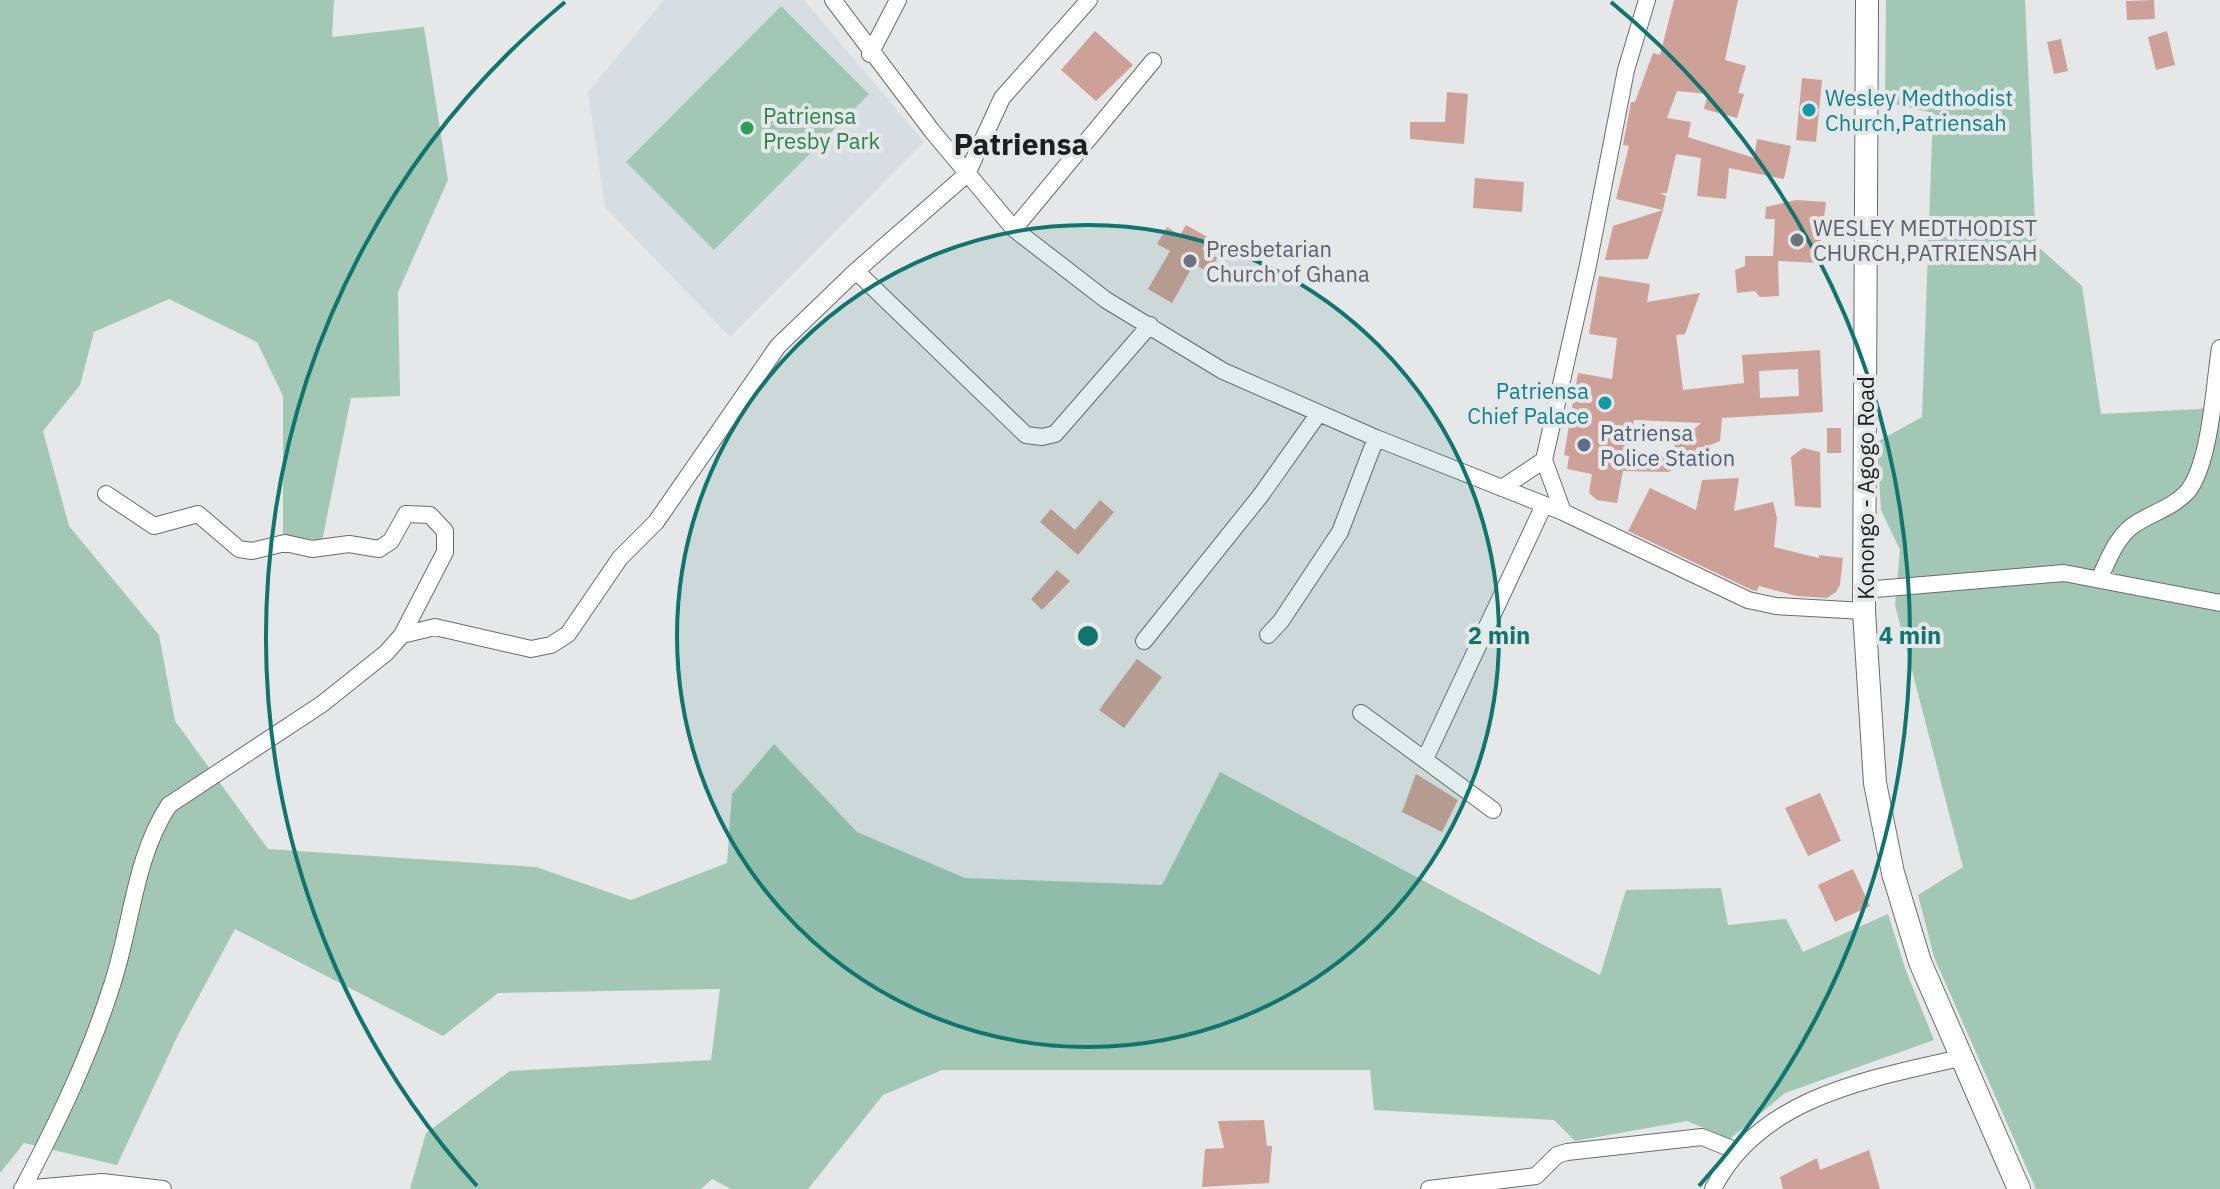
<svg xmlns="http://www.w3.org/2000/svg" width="2220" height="1189" viewBox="0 0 2220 1189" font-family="'IBM Plex Sans',sans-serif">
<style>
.built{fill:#d6dee4}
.green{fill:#a2c7b4}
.building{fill:#cda197;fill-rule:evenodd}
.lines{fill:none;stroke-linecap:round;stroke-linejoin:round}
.street-casing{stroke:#6a6b6c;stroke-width:18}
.secondary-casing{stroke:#6a6b6c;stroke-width:24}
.street{stroke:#fff;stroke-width:16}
.secondary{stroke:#fff;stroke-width:22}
.ring{fill:none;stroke:#0f766e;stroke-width:4}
.culture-dot{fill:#0f9aa8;stroke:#e6e7e8;stroke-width:3}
.leisure-dot{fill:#2e9e5b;stroke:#e6e7e8;stroke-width:3}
.worship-dot{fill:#6b7280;stroke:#e6e7e8;stroke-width:3}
.service-dot{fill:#5c6f8a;stroke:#e6e7e8;stroke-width:3}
.labels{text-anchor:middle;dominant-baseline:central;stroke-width:8;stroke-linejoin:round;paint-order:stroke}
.culture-label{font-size:22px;fill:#0d838f;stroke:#e6e7e8;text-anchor:start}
.leisure-label{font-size:22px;fill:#27864d;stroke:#e6e7e8;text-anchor:start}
.worship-label{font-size:22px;fill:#5b616d;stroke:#e6e7e8;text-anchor:start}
.service-label{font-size:22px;fill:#4e5e75;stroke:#e6e7e8;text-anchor:start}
.street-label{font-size:22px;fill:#1e1e1e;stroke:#e6e7e8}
.district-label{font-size:30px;font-weight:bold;fill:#1e1e1e;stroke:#e6e7e8}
.centre{fill:#0f766e;stroke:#e6e7e8;stroke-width:4}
.ring-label{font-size:24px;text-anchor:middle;font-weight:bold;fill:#0f766e;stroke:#e6e7e8;stroke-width:8;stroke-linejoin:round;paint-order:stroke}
</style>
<rect width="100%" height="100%" fill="#e6e7e8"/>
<!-- built -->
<path class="built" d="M 664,0 L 804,0 L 924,142 L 730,337 L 605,207 L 588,92 Z"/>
<!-- green -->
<path class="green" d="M 0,0 L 334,0 L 332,37 L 424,27 L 448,180 L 398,292 L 400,396 L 351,398 L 322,541 L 283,535 L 283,396 L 257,342 L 169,299 L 94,332 L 80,385 L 43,431 L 69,526 L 159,635 L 175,721 L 268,849 L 536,867 L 631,900 L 727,863 L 732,794 L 774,744 L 857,832 L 965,878 L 1162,885 L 1220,772 L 1600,975 L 1626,890 L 1721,888 L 1728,925 L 1786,919 L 1803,952 L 1888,914 L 1905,968 L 1934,1040 L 1785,1093 L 1730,1139 L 1687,1121 L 1575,1141 L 1554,1120 L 1374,1110 L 1370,1070 L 942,1070 L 883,1095 L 808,1189 L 731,1189 L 712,1179 L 701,1189 L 410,1189 L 426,1133 L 510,1071 L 711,1060 L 720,989 L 498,993 L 443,1036 L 235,929 L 178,1035 L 117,1165 L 24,1143 L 0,1173 Z
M 1886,0 L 2025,0 L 2036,245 L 2082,286 L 2101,414 L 2200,409 L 2220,400 L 2220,1189 L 2036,1189 L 1934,957 L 1918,895 L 1963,867 L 1895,605 L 1900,550 L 1881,510 L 1877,442 L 1922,417 L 1933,113 L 1885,102 Z
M 781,6 L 869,94 L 714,250 L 626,162 Z"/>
<!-- building -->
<path class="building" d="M 1674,0 L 1738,0 L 1725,60 L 1746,66 L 1738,93 L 1744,94 L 1737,118 L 1704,109 L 1708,94 L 1677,91 L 1667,118 L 1691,122 L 1688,137 L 1754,158 L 1757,139 L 1791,146 L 1784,179 L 1729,168 L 1726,199 L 1697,196 L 1701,158 L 1676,154 L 1667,193 L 1660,193 L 1666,196 L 1663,210 L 1616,199 L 1629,146 L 1623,145 L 1631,102 L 1635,102 L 1653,53 L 1660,55 Z
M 2154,0 L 2155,19 L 2127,20 L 2126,1 Z
M 1095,31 L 1133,65 L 1096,101 L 1061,70 Z
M 2167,31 L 2175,65 L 2156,70 L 2148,37 Z
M 2061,39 L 2068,71 L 2054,74 L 2047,42 Z
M 1802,78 L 1822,80 L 1816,142 L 1796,140 Z
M 1447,92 L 1468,94 L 1464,144 L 1410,139 L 1410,122 L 1445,122 Z
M 1475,178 L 1524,182 L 1522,212 L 1473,208 Z
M 1796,200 L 1826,202 L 1818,263 L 1778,261 L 1779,296 L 1760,297 L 1755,291 L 1737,293 L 1735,270 L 1745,266 L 1745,256 L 1773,256 L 1775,219 L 1765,219 L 1766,207 Z
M 1663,210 L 1648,259 L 1605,260 L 1613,226 Z
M 1186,225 L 1209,238 L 1202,249 L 1217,258 L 1208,272 L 1194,264 L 1172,303 L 1148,289 L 1170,251 L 1157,244 L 1167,227 L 1180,235 Z
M 1599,276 L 1650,284 L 1647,302 L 1700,293 L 1685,334 L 1676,335 L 1683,390 L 1744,383 L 1742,355 L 1820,350 L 1823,412 L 1722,418 L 1720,441 L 1710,445 L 1709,454 L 1668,472 L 1623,471 L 1617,503 L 1597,500 L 1589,493 L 1592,474 L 1567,469 L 1569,456 L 1564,455 L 1578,373 L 1612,379 L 1617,338 L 1589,334 ZM 1798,369 L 1799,396 L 1760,398 L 1759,371 ZM 1634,420 L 1701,423 L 1662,456 L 1628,453 Z
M 1827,428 L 1841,428 L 1841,453 L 1827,453 Z
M 1803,448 L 1820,452 L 1821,508 L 1795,506 L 1791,457 Z
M 1739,478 L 1734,511 L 1773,502 L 1777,518 L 1774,547 L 1819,558 L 1819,555 L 1843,558 L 1840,585 L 1836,592 L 1827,598 L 1797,596 L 1759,586 L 1757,591 L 1752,590 L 1628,531 L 1650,488 L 1696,510 L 1702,480 Z
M 1100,500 L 1114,512 L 1078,555 L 1040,522 L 1051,509 L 1075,530 Z
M 1057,570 L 1070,581 L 1042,610 L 1031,599 Z
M 1137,659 L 1162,677 L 1124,728 L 1099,710 Z
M 1416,774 L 1458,800 L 1442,832 L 1402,812 Z
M 1820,793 L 1841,841 L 1808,856 L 1785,808 Z
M 1853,869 L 1870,906 L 1835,922 L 1818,885 Z
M 1264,1120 L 1267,1146 L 1272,1146 L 1269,1183 L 1202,1187 L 1205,1149 L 1224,1148 L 1218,1121 Z
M 1869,1150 L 1880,1189 L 1783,1189 L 1780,1177 L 1817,1158 L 1820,1170 Z"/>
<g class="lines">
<defs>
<path id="street" d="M 833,0 L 932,131 L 1014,229 L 1106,300 L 1223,371 L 1376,438 L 1563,512 L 1748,600 L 1776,606 L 1864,611
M 870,54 L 898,0
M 1014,229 L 1153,61
M 856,271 L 1026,435 L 1042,437 L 1055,434 L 1150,325
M 1502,488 L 1544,460
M 106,494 L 154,526 L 198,514 L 239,549 L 252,551 L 285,543 L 312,549 L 349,544 L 379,549 L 391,541 L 406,514 L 430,515 L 445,531 L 445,552 L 402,635
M 1563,512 L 1544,460 L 1588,265 L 1626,70 L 1647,0
M 2099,579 C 2108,561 2115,540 2131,527 C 2149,513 2172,509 2188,491 C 2211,461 2214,385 2220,348
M 1864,590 L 2064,573 L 2220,603
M 1268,635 L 1281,621 L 1340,532 L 1376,438
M 1144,641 L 1261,495 L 1319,413
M 1361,713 L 1493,810
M 1425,759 L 1544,505
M 24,1186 C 58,1121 90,1055 112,985 C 132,925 134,858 169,805 L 322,704 L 386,653 L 402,635 L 435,627 L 531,649 L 551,645 L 568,634 L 620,558 L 656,522 L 778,346 L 856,271 L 967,174 L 1002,98 L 1089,0
M 22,1189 L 102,1182 L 163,1189
M 1429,1189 L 1536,1176 L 1557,1155 L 1567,1152 L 1702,1137 L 1737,1151
M 1713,1189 C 1759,1097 1869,1079 1960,1058"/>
<path id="secondary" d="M 1867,0 L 1864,611 L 1875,783 L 1893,873 L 1920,962 L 2019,1189"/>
</defs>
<!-- street casing -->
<use href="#street" class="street-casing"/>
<!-- secondary casing -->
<use href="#secondary" class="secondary-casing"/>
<!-- street -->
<use href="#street" class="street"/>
<!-- secondary -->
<use href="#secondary" class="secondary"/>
</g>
<!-- distance rings -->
<circle cx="1088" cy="636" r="411" fill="#0f766e" fill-opacity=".12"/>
<g class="ring">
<circle cx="1088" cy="636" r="411"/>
<path d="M477 1186A822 822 0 0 1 565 2M1611 2A822 822 0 0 1 1699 1186"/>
</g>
<!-- markers -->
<g class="culture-dot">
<circle cx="1809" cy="110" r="8"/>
<circle cx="1605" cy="403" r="8"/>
</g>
<circle class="leisure-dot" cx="747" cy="128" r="8"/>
<g class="worship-dot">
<circle cx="1797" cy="240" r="8"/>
<circle cx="1190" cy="261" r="8"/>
</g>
<circle class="service-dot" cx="1584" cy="445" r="8"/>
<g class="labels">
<!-- culture labels -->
<g class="culture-label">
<text x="1825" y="97">Wesley Medthodist<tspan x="1825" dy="25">Church,Patriensah</tspan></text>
<text x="1589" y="390" text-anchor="end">Patriensa<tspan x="1589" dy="25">Chief Palace</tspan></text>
</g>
<!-- leisure labels -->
<g class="leisure-label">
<text x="763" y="115">Patriensa<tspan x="763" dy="25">Presby Park</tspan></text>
</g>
<!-- worship labels -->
<g class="worship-label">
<text x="1813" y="227">WESLEY MEDTHODIST<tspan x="1813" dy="25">CHURCH,PATRIENSAH</tspan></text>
<text x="1206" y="248">Presbetarian<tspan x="1206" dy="25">Church of Ghana</tspan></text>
</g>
<!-- service labels -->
<g class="service-label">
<text x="1600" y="432">Patriensa<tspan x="1600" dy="25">Police Station</tspan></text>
</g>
<!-- street labels -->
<g class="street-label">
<text transform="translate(1865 488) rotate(-90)">Konongo - Agogo Road</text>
</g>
<!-- district labels -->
<g class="district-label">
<text x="1021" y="143">Patriensa</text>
</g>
</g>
<circle cx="1088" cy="636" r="12" class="centre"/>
<g class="ring-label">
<text x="1499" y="644">2 min</text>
<text x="1910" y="644">4 min</text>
</g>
</svg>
